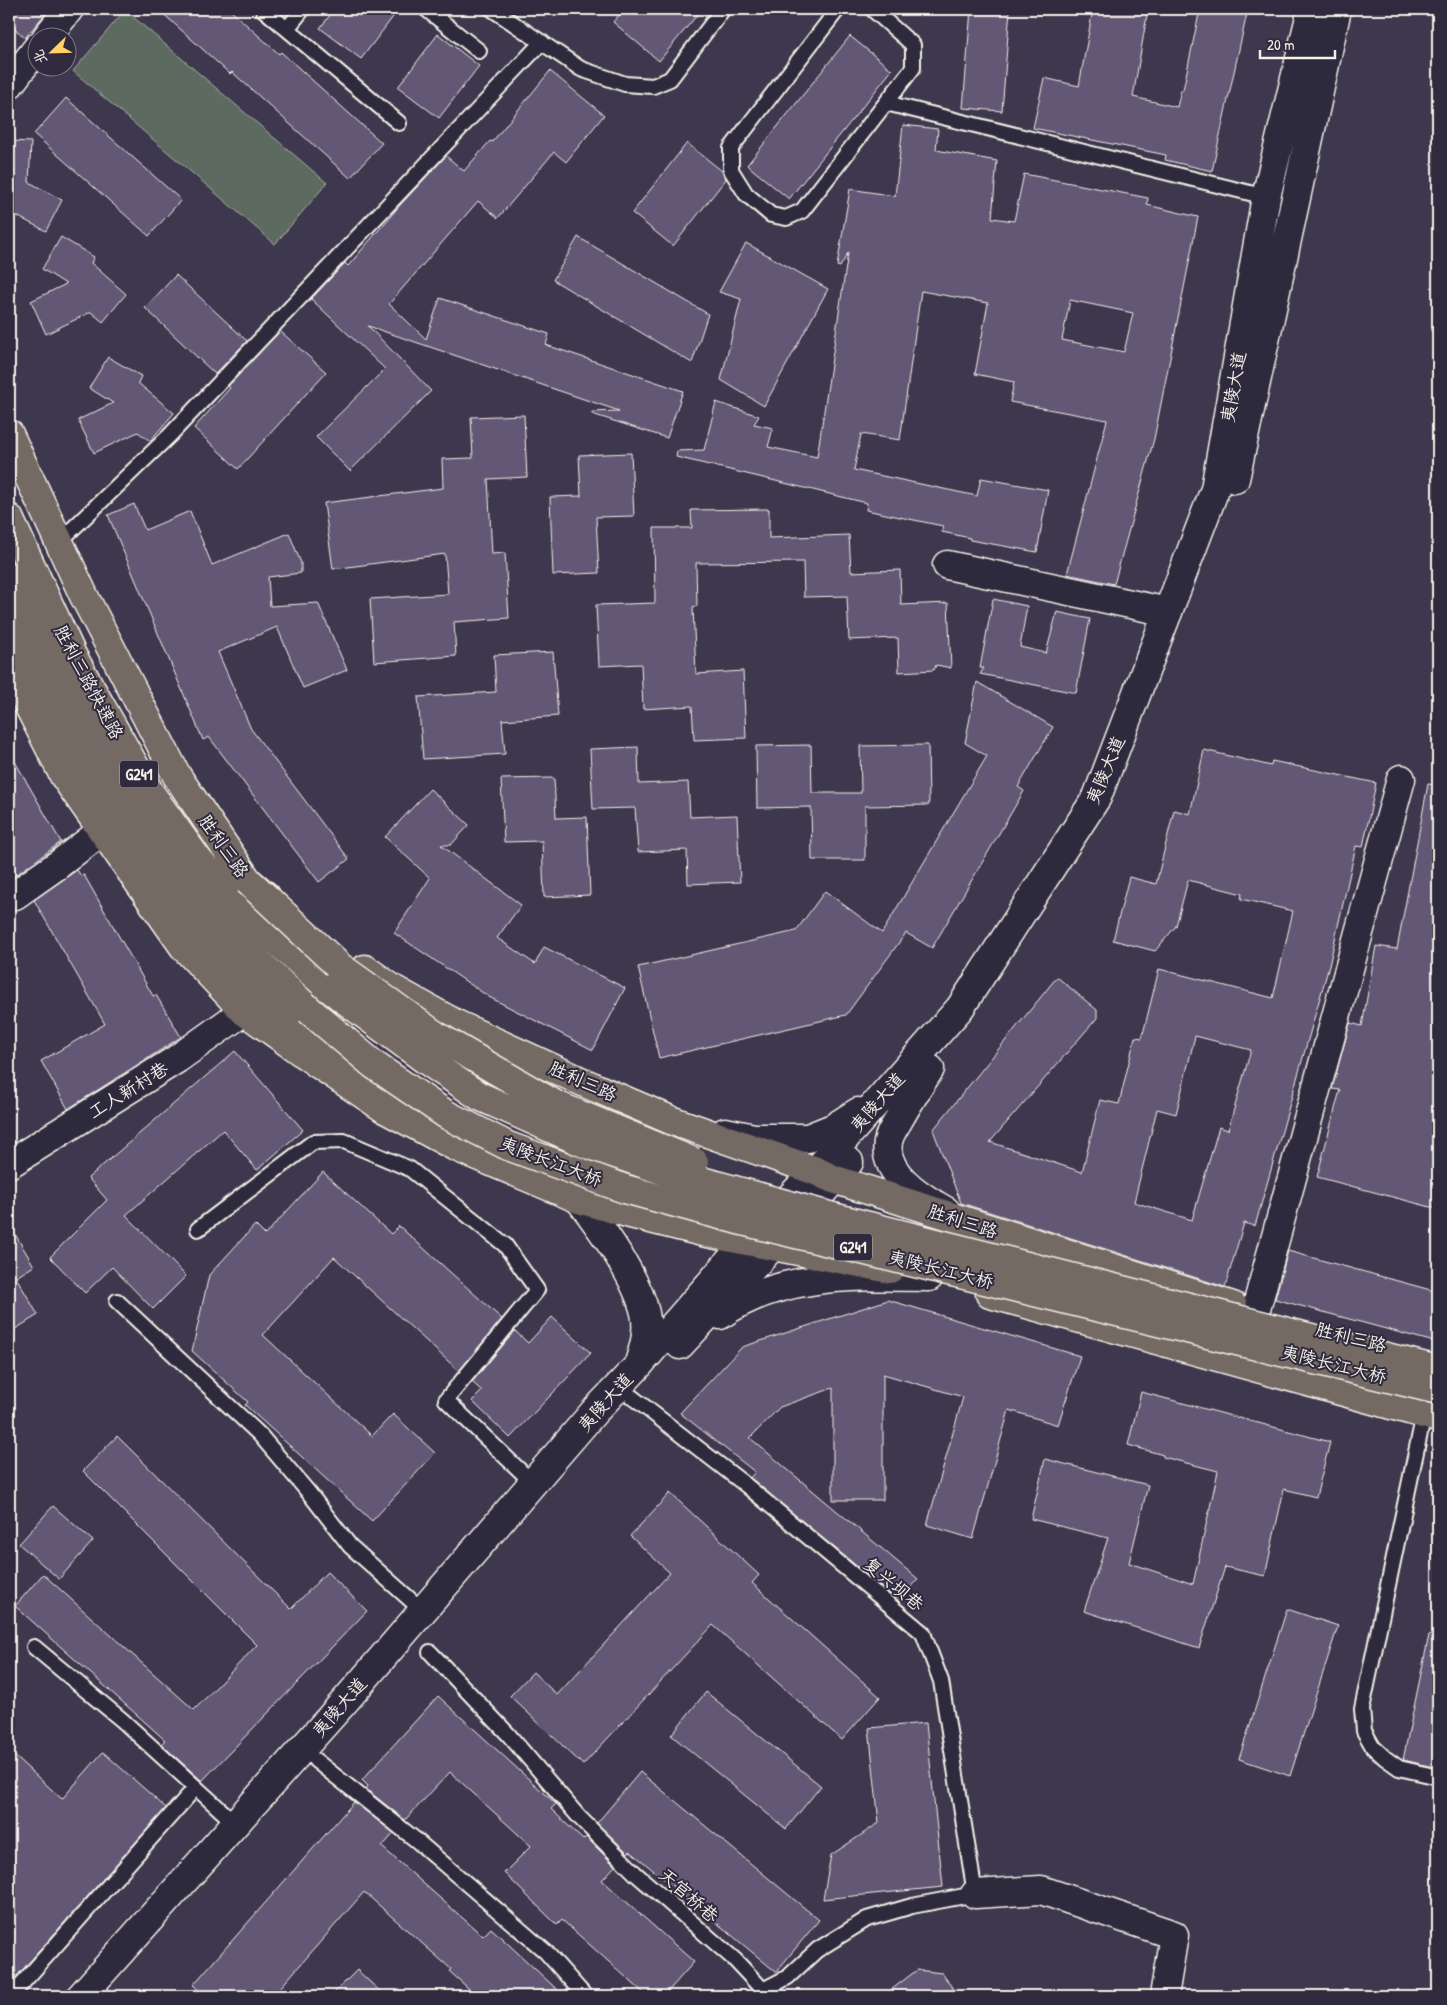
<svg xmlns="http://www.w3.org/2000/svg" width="1447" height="2005" viewBox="0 0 1447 2005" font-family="'Patrick Hand','LXGW WenKai TC',sans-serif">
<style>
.green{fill:#5d6a5f;stroke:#a8aea4}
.building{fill:#625976;stroke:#f4f1e8;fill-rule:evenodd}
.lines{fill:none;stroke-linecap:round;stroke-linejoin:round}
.lane-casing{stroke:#f4f1e8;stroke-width:18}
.street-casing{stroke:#f4f1e8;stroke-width:31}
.secondary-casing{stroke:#f4f1e8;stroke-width:31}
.primary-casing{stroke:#f4f1e8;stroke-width:31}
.highway-casing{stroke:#f4f1e8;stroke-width:31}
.lane{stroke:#2f2a3d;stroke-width:14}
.street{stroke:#2f2a3d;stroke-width:28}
.secondary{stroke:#2f2a3d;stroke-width:28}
.primary{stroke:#756964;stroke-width:28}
.highway{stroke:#756964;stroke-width:28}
.highway-bridge-casing{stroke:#f4f1e8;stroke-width:31;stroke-linecap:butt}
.highway-bridge{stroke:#756964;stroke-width:28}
.labels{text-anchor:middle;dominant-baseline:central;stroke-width:4;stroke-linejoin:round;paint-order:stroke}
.shield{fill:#2f2a3d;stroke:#b9b5b5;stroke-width:1}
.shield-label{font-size:16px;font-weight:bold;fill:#f4f1e8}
.street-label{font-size:18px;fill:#f4f1e8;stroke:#2f2a3d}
</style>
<rect width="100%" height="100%" fill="#3e384e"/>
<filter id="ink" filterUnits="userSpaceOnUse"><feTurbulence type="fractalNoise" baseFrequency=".02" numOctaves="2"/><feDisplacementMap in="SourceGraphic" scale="10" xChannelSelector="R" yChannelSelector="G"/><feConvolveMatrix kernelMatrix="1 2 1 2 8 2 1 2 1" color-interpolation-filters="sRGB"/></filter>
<g filter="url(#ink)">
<!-- green -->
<path class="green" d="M 125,10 L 327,183 L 275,244 L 73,71 Z"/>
<!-- building -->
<path class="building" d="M 9,9 L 49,9 L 25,38 L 9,24 Z
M 158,9 L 229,9 L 279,54 L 281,52 L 382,143 L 350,178 L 232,72 L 230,74 Z
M 335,9 L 399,9 L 361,59 L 320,28 Z
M 624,9 L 702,9 L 659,61 L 613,22 Z
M 971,9 L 1010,9 L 1002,111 L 963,108 Z
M 1093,9 L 1148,9 L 1133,97 L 1177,107 L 1181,90 L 1183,90 L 1200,9 L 1248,9 L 1212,171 L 1165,160 L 1166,155 L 1033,128 L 1044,78 L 1079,86 Z
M 438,34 L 479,66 L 439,118 L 398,87 Z
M 850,36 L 892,70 L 789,199 L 747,165 Z
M 550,71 L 604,115 L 566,162 L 554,152 L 498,218 L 478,201 L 389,304 L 426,339 L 440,298 L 549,334 L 546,345 L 683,391 L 667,438 L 592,414 L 592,412 L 619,411 L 368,326 L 431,391 L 350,471 L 316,437 L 385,369 L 311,299 L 345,263 L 348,266 L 401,204 L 446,156 L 464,171 L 490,141 L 492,142 Z
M 66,98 L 181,200 L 149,236 L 34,134 Z
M 903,125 L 938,129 L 936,150 L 997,161 L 992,218 L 1014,221 L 1024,174 L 1148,198 L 1147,205 L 1198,217 L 1154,439 L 1114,584 L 1067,574 L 1107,420 L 1010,402 L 1014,382 L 975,374 L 988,303 L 921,291 L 900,440 L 861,434 L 854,470 L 977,496 L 981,478 L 1048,490 L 1037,552 L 970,540 L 970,538 L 942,532 L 943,526 L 866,510 L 867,503 L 676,457 L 677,451 L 704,450 L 716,402 L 759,416 L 754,424 L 773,428 L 768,447 L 817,457 L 848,253 L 840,267 L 837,266 L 850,189 L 895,196 ZM 1070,300 L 1133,313 L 1124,352 L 1062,340 Z
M 9,141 L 31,142 L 29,182 L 62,200 L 46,231 L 9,212 Z
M 687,143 L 722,171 L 726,179 L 673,246 L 632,213 Z
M 61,237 L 94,257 L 91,263 L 126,294 L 103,322 L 91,312 L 46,334 L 31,301 L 66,284 L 42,269 Z
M 578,237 L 708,314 L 692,363 L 553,280 Z
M 746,243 L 828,289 L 764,406 L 721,380 L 741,299 L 719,292 Z
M 176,275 L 247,341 L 215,374 L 145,308 Z
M 280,331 L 326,372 L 238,469 L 194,428 L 230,388 L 228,386 Z
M 108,357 L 141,376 L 138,383 L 174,413 L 150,441 L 138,432 L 94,453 L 78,420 L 113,403 L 89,388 Z
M 524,415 L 527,477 L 488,479 L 492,554 L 505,553 L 509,618 L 454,622 L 456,656 L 374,662 L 370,599 L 448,594 L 445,554 L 333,569 L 324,503 L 443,488 L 442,459 L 473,458 L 471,417 Z
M 631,453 L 634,516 L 596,517 L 599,573 L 553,575 L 550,497 L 581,496 L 579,455 Z
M 134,504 L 145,530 L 190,511 L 212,565 L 289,533 L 301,563 L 301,573 L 268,577 L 270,606 L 318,603 L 347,670 L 303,688 L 277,627 L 218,652 L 251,729 L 349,859 L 319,882 L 209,737 L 203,740 L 108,515 Z
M 769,509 L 769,538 L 849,535 L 851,572 L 900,570 L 901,605 L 948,603 L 951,668 L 936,665 L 934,670 L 899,672 L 898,638 L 849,640 L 847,596 L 804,597 L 803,562 L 696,563 L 697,606 L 693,607 L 696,674 L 743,671 L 746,738 L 694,740 L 692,706 L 643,709 L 641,664 L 599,666 L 596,605 L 655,603 L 654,528 L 692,528 L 691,510 Z
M 993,599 L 1027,606 L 1020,647 L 1046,653 L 1057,612 L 1090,619 L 1076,693 L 980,674 L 984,668 L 980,668 Z
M 553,652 L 558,716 L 502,720 L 505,754 L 423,759 L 418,697 L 496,692 L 494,655 Z
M 977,682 L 1053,727 L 1018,787 L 1024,791 L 932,948 L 906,933 L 846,1015 L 659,1058 L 638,967 L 796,931 L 825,891 L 882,933 L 987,756 L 965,743 Z
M 811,745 L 812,793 L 861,793 L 860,746 L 928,745 L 929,805 L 865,806 L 865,860 L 812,860 L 811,807 L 757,808 L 756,746 Z
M 638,747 L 639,784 L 688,782 L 690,817 L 737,815 L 740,882 L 688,884 L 687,850 L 638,852 L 635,808 L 593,809 L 590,749 Z
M 1204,750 L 1271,766 L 1272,761 L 1376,783 L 1363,847 L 1356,846 L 1329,966 L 1255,1226 L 1244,1223 L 1225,1287 L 961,1203 L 933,1130 L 1057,977 L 1097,1010 L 1097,1018 L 990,1142 L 1082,1172 L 1100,1100 L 1119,1104 L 1135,1037 L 1142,1038 L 1159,969 L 1273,998 L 1293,911 L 1241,899 L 1242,894 L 1188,880 L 1176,926 L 1155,951 L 1113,940 L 1129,877 L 1156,884 L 1174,810 L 1190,814 ZM 1195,1036 L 1251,1050 L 1228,1130 L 1219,1127 L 1192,1220 L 1134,1202 L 1157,1109 L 1176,1114 Z
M 9,751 L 61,842 L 16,875 L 9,862 Z
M 554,778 L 556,818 L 587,817 L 590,895 L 544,897 L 542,841 L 504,842 L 501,779 Z
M 1428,784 L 1438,785 L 1438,1209 L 1317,1177 L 1340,1090 L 1332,1089 L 1350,1023 L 1362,1026 L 1376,946 L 1397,949 Z
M 430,789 L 469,825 L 451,845 L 441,845 L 521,905 L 497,938 L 535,964 L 544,947 L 625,988 L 593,1050 L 489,997 L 394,933 L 430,878 L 385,837 Z
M 77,870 L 81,876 L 84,875 L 153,996 L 156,995 L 181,1037 L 68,1109 L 41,1061 L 105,1024 L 34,900 Z
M 235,1051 L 303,1130 L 257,1170 L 223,1130 L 126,1215 L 186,1276 L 153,1309 L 112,1267 L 85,1293 L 50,1257 L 107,1200 L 88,1178 Z
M 323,1172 L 391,1234 L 399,1226 L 502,1319 L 459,1371 L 334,1257 L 263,1335 L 372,1436 L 393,1414 L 435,1453 L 372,1521 L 245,1405 L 248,1402 L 192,1351 L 209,1275 L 255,1225 L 265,1235 Z
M 9,1224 L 34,1266 L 16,1277 L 38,1315 L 9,1333 Z
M 1288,1251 L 1438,1292 L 1438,1343 L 1275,1299 Z
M 888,1300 L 1080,1356 L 1058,1425 L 1009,1410 L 973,1539 L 927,1525 L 963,1397 L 883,1374 L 883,1500 L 833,1500 L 833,1388 L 780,1407 L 750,1438 L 918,1579 L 900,1602 L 750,1478 L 755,1472 L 680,1413 L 742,1347 Z
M 552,1317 L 591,1353 L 510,1438 L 472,1401 L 482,1391 L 472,1382 L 515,1331 L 528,1343 Z
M 1141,1392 L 1330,1442 L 1316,1497 L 1284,1489 L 1265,1576 L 1225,1567 L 1199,1648 L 1084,1611 L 1108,1538 L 1031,1519 L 1045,1459 L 1148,1485 L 1129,1563 L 1193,1584 L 1218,1471 L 1163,1457 L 1163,1455 L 1128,1445 Z
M 117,1436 L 291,1609 L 327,1572 L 367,1611 L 202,1781 L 161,1744 L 165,1740 L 15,1606 L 43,1574 L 194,1710 L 257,1645 L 83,1471 Z
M 670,1493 L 759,1575 L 752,1583 L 880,1697 L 842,1740 L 713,1625 L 583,1765 L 510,1696 L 533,1672 L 557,1695 L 670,1573 L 630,1536 Z
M 53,1506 L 93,1541 L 59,1579 L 19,1544 Z
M 1287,1609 L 1338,1626 L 1290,1776 L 1239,1759 Z
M 1429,1635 L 1438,1636 L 1438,1768 L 1403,1760 Z
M 706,1692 L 821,1786 L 786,1829 L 671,1735 Z
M 438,1696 L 556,1804 L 551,1809 L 583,1840 L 586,1837 L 615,1866 L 602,1880 L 694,1962 L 664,1996 L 647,1996 L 562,1920 L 557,1925 L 504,1873 L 531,1846 L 450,1772 L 405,1820 L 366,1789 L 368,1786 L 362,1780 Z
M 926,1723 L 943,1887 L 823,1899 L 831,1855 L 879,1823 L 869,1728 Z
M 9,1751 L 62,1799 L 103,1752 L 166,1808 L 9,1985 Z
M 640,1772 L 819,1920 L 776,1972 L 630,1851 L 628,1853 L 597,1823 Z
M 354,1802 L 394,1833 L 382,1847 L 483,1936 L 491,1928 L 564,1996 L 477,1996 L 449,1971 L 451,1969 L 364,1892 L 273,1996 L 206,1996 L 193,1985 Z
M 357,1970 L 385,1996 L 331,1996 Z
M 917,1970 L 942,1973 L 958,1996 L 883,1996 Z"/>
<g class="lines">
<defs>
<path id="lane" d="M 263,9 L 399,123
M 426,9 L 479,51
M 492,9 L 581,69 L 625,84 L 653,86 L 670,79 L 723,9
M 838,9 L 731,148 L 731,170 L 746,194 L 771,215 L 786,218 L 802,211 L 913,68 L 913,45 L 872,9
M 287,29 L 303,9
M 886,103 L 1266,197
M 59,542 L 170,435 L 542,42
M 198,1229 L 313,1142 L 344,1141 L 410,1169 L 505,1245 L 537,1290 L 446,1400 L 533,1483
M 117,1301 L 260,1435 L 309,1493 L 350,1546 L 423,1611
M 1424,1414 L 1362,1709 L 1364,1731 L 1373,1747 L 1385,1758 L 1399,1768 L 1438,1777
M 34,1647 L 122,1720 L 236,1824
M 430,1652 L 508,1734 L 579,1817 L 636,1874 L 735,1960 L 763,1990 L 788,1977 L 817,1950 L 867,1919 L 912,1906 L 975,1894 L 941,1681 L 923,1633 L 747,1486 L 632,1397
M 315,1760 L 416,1840 L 546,1952 L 585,1996
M 11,1996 L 196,1787"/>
<path id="street" d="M 46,38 L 69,9
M 9,85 L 38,47
M 947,565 L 1168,612
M 9,894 L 15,895 L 59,864 L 103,830
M 9,1164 L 177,1059 L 244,1011
M 1255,1313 L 1401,779
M 975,1894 L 1041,1890 L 1174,1935 L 1164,1996"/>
<path id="secondary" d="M 1235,479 L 1337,9
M 930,1069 C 919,1086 908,1103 898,1121 C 895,1126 891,1132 889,1138 C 879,1172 921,1197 946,1211
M 725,1132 L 754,1138 L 808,1138 L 833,1128 L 858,1112
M 579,1199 C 602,1229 637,1277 645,1313 C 649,1331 644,1347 639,1363
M 720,1315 C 781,1272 857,1276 929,1277
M 680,1345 L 811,1205 L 849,1162
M 81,1996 L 345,1701 L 594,1412 L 638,1366 L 748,1240 L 816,1171 L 960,1008 L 1097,797 L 1215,489 L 1266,197 L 1312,9"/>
<path id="primary" d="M 9,434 L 84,596 L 177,776 L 248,881 L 266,896
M 9,667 L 64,776 L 184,947 L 244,1011 L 318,1064 L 385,1109 L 456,1147 L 579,1199 L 634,1215 L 702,1232 L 890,1269
M 365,969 L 393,989 L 456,1024 L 596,1088 L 673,1121 L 816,1171 L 833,1179 L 1233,1306
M 990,1294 L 1438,1418"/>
<path id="highway" d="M 9,518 L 73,657 L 150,793 L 198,860 L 259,925 L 329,988
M 9,577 L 89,736 L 134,812 L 184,876 L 241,946 L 309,1010
M 9,630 L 88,773 L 146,865 L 212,950 L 254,996 L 338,1060 L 393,1087"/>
</defs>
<!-- lane casing -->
<use href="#lane" class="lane-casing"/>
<!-- street casing -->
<use href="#street" class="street-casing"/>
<!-- secondary casing -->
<use href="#secondary" class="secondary-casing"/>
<!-- primary casing -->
<use href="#primary" class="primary-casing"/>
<!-- highway casing -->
<use href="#highway" class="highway-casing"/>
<!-- lane -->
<use href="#lane" class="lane"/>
<!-- street -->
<use href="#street" class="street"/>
<!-- secondary -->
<use href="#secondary" class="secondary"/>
<!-- primary -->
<use href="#primary" class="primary"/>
<!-- highway -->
<use href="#highway" class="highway"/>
<defs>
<path id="highway-bridge" d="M 248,881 L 340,967 L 435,1035 L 556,1105 L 694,1162
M 329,988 L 427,1061 L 479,1096 L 584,1143 L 665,1171 L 833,1217 L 1438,1370
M 309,1010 L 374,1065 L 447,1115 L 508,1146 L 625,1189 L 742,1221 L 1438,1390"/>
</defs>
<!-- highway-bridge casing -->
<use href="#highway-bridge" class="highway-bridge-casing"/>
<!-- highway-bridge -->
<use href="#highway-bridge" class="highway-bridge"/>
</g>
</g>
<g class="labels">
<!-- shield labels -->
<g class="shield">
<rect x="120" y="760.5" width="38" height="27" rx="4"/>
<rect x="834" y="1233.5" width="38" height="27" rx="4"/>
</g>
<g class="shield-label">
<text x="139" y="774">G241</text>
<text x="853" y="1247">G241</text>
</g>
<!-- street labels -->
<g class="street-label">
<text transform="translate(1233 387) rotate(-80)">夷陵大道</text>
<text transform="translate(89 682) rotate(62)">胜利三路快速路</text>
<text transform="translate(1105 770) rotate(-67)">夷陵大道</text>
<text transform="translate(224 846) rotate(55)">胜利三路</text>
<text transform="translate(583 1081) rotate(24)">胜利三路</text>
<text transform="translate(128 1090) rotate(-32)">工人新村巷</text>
<text transform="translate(877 1102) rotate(-49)">夷陵大道</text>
<text transform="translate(551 1161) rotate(21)">夷陵长江大桥</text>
<text transform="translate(963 1221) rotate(18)">胜利三路</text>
<text transform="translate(941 1269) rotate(14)">夷陵长江大桥</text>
<text transform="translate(1351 1337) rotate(14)">胜利三路</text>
<text transform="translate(1334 1364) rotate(14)">夷陵长江大桥</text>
<text transform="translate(605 1402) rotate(-48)">夷陵大道</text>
<text transform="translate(894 1584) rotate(40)">复兴坝巷</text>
<text transform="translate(339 1707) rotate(-49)">夷陵大道</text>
<text transform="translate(689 1895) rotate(41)">天官桥巷</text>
</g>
</g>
<!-- margin -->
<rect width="1447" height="2005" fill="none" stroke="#2f2a3d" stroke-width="30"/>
<rect x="15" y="15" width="1417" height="1975" fill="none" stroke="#f4f1e8" stroke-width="2" filter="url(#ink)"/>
<!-- north arrow -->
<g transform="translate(52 52) rotate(247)"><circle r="24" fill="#2f2a3d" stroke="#7e7a81"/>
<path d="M0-4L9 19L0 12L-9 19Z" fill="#ffd166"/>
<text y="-8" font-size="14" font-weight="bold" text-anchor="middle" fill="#f4f1e8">北</text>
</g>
<!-- scale -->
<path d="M1260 50v8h75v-8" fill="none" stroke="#f4f1e8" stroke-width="2.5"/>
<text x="1267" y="50" font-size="15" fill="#f4f1e8" stroke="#2f2a3d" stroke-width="4" paint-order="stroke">20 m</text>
</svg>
